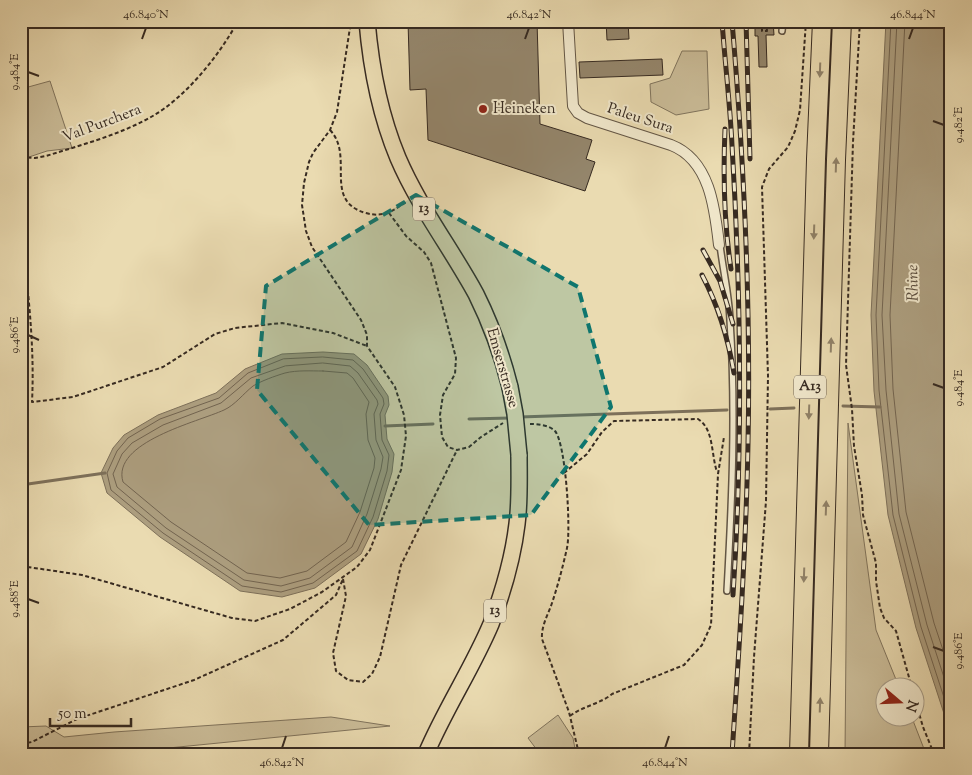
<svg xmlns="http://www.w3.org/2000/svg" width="972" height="775" viewBox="0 0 972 775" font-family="'Sorts Mill Goudy',serif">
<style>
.green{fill:#cbbd99;stroke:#80745d}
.water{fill:#ad9f80;stroke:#7d705a}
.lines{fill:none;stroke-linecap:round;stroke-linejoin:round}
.shore{stroke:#726450;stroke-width:1}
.stream{stroke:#7d705a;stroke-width:3}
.building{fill:#94866c;stroke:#362a21}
.lane-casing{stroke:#635645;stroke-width:8}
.street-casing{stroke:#635645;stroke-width:12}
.primary-casing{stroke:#362a21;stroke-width:18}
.highway-casing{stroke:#362a21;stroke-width:20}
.path{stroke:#362a21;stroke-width:2;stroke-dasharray:4 2.5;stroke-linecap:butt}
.lane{stroke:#f1e8cc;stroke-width:5}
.street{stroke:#f1e8cc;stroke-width:10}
.primary{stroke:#eadbb1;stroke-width:15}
.highway{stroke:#eadbb1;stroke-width:18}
.rail-casing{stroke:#362a21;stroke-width:5}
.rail{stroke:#f1e8cc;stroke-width:3;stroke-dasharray:9;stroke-linecap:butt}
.primary-bridge-casing{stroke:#362a21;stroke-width:18;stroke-linecap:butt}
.primary-bridge{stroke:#eadbb1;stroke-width:15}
.oneway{fill:#908269}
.marked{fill:#0f766e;fill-opacity:0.2;stroke:#0f766e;stroke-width:4;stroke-dasharray:10 6;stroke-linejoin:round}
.ticks{fill:none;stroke:#362a21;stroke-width:2}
.poi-dot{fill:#8f2418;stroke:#f1e8cc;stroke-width:2}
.labels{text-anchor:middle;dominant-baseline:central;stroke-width:4;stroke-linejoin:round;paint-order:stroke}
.shield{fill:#f1e8cc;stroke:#6e6354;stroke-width:1}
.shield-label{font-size:14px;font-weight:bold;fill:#362a21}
.poi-label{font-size:15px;fill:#362a21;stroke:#f1e8cc;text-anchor:start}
.street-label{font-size:15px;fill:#362a21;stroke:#f1e8cc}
.water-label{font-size:16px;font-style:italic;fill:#5a4d3e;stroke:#f1e8cc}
.neatline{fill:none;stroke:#362a21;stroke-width:2}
.ticks-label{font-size:12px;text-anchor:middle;fill:#362a21}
</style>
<rect width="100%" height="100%" fill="#eadbb1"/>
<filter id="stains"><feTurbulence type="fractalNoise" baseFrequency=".004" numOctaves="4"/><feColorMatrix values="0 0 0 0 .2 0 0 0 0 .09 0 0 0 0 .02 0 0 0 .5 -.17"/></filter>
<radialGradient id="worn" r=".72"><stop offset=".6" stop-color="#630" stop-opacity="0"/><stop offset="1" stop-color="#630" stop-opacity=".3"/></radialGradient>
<!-- green -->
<path class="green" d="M 682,51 L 707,51 L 709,109 L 676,115 L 651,102 L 650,84 L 670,78 Z
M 50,81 L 72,148 L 47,151 L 23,159 L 21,150 L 21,89 Z
M 848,423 L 876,630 L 899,687 L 884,688 L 884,718 L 912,718 L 926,754 L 845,754 Z
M 558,715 L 573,738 L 576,754 L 540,754 L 528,738 Z
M 331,717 L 390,726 L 108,754 L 21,754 L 21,727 L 46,726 L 64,737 L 114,732 Z"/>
<!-- water -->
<path class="water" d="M 886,21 L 951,21 L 951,735 L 916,628 L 888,515 L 874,391 L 871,315 Z
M 323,352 L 354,354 L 367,365 L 388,396 L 389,405 L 385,415 L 387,439 L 394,454 L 392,472 L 378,519 L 361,554 L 315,588 L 282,597 L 240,591 L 160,537 L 107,493 L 101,473 L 113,448 L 124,435 L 158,415 L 216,393 L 245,369 L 282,354 Z"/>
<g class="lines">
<!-- shore -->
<path class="shore" d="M 891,21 L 876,315 L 879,390 L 893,515 L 921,627 L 951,719
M 897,21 L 882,315 L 886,390 L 899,514 L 927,625 L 951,699
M 905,21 L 890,315 L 893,389 L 906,512 L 934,623 L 951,674
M 323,357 L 353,360 L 363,369 L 383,398 L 384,404 L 380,414 L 382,440 L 389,455 L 387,471 L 373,517 L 357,551 L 313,583 L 281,592 L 242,586 L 163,533 L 111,490 L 107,473 L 117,451 L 128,438 L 160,419 L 219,398 L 248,373 L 283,359 Z
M 323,363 L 350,366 L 358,373 L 377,400 L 378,404 L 374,414 L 376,440 L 383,457 L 381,469 L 367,514 L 352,547 L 310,578 L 281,586 L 244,580 L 166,528 L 117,487 L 113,474 L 122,454 L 132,443 L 163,425 L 221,403 L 251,378 L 285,366 Z
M 323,371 L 347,373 L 353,378 L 369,402 L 366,414 L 368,440 L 375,458 L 374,468 L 360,512 L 346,542 L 307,571 L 280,578 L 247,573 L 171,522 L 123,482 C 111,442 198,422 224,410 C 235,405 243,394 253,386 C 261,381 275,376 285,373 C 297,370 311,371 323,371 Z"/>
<!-- stream -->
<path class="stream" d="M 843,406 L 880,407
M 770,409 L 794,408
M 520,417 L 727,410
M 469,419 L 511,418
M 385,426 L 433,424
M 21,485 L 105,473"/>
</g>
<!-- building -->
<path class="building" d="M 408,21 L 537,21 L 540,124 L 592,140 L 586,159 L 595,162 L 585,191 L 428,140 L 426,89 L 410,90 Z
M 606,21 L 628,21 L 629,39 L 607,40 Z
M 755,21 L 773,21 L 774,35 L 766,35 L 767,67 L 759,67 L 758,36 L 755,36 Z
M 662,59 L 663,75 L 580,78 L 579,62 Z"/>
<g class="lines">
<defs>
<path id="lane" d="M 782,31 L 783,21
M 720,245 C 723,270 729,295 730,320 C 736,411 732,501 727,591"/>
<path id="street" d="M 568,21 L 573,106 L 578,113 L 587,118 L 671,145 C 710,160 715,209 719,245"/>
<path id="primary" d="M 367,21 C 371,68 380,115 398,158 C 419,207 451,248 476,294 C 491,324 502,355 510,387
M 426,754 C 445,709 472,669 491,624 C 503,592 513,558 517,524 C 520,501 519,478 519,455"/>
<path id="highway" d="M 799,754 L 816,159 L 822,21
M 819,754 L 836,160 L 842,21"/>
</defs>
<!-- lane casing -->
<use href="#lane" class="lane-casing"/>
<!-- street casing -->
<use href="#street" class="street-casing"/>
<!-- primary casing -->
<use href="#primary" class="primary-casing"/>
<!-- highway casing -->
<use href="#highway" class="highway-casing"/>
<!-- path -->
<path class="path" d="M 762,21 L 762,31 L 767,31 L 766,21
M 860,21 L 853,142 L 846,365 L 852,409 L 854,446 L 862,495 L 863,515 L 876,563 L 876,581 L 880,608 L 884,618 L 896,631 L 912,688
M 330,130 C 355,156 322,201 366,213 C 383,218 393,211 406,202
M 21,157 L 35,158 L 46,156 C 81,145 119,135 151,117 C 185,98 219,56 238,21
M 389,213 L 406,236 L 424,252 L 431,263 L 456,358 L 455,374 L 443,395 L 440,415 L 442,437 L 448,447 L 457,450 L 469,447 L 481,437 L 503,423
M 21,225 C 27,284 35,343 32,402 L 73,397 L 163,367 L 215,334 L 235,328 L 282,323 L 333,333 L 367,346
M 530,424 C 538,424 549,425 555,431 C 566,444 571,530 567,548 C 563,566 558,585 552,603 C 548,615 541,626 542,639 L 569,712 L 579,754
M 564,473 L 587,454 L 602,432 L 614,421 L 698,419 C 714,429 711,454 717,472
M 21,566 L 82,575 L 232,618 L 255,621 L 290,609 L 322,592 L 357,567 L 370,550 L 401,470 L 406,436 L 404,415 L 395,387 L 367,346 L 367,335 L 361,320 L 312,247 L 306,231 L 302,205 L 304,183 L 309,162 L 313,153 L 330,130 L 337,112 L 351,21
M 343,579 L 346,596 L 333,653 L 336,671 L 348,680 L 363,682 L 372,674 L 380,657 L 401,565 L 457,450
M 914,696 L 923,727 L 934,754
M 570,716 C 583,706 600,704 612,694 L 684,665 L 702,645 L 711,625 L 718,474 L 724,437
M 21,744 L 32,742 L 77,719 L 194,680 L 283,640 L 336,595 L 343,579
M 749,754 L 754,657 L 766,501 L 768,376 L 762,187 L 769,169 L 788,147 L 795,131 L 800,110 L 806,21"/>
<!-- lane -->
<use href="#lane" class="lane"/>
<!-- street -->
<use href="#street" class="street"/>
<!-- primary -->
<use href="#primary" class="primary"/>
<!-- highway -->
<use href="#highway" class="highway"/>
<defs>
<path id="rail" d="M 722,21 C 725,63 730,104 732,145 C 741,295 743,445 733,595
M 732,21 C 744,162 751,303 748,444 C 746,548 739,651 732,754
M 746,21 L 750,159
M 725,129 C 723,176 724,223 731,269
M 703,250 L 720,281 L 733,324
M 702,275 C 719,307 728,338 734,373"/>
</defs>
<!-- rail casing -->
<use href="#rail" class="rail-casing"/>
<!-- rail -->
<use href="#rail" class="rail"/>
<defs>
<path id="primary-bridge" d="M 510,387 L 515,414 L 519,455"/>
</defs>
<!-- primary-bridge casing -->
<use href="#primary-bridge" class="primary-bridge-casing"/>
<!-- primary-bridge -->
<use href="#primary-bridge" class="primary-bridge"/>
</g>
<!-- one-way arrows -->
<defs><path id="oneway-solid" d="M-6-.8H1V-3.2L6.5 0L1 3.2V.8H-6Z" transform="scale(1.25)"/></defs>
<g class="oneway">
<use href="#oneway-solid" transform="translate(820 70) rotate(92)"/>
<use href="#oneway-solid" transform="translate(836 165) rotate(-88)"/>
<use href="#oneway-solid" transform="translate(814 232) rotate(92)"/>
<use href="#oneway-solid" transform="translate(831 345) rotate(-88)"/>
<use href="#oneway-solid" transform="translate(809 412) rotate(92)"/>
<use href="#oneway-solid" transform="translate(826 508) rotate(-88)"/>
<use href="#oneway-solid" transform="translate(804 575) rotate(92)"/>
<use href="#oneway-solid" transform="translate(820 705) rotate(-88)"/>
</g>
<!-- marked area -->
<path class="marked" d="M 416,195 L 578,287 L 611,407 L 531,515 L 369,525 L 257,390 L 266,286 Z"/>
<!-- ticks -->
<path class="ticks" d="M 142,39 L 146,28M 525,39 L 529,28M 909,39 L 913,28M 28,72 L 39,76M 933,121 L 944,125M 28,335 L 39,340M 933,384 L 944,388M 28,599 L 39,603M 933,647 L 944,651M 282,748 L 286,736M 665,748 L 669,736"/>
<!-- markers -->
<circle class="poi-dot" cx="483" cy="109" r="5"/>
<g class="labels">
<!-- shield labels -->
<g class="shield">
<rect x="413" y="197.5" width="22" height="23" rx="4"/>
<rect x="794" y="375.5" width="32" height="23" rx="4"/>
<rect x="484" y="599.5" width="22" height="23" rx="4"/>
</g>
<g class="shield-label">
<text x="424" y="209">13</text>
<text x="810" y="387">A13</text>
<text x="495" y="611">13</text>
</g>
<!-- poi labels -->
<g class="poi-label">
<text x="493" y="109">Heineken</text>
</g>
<!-- street labels -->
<g class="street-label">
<text transform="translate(640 119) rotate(18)">Paleu Sura</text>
<text transform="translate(102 124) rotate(-21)">Val Purchera</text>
<text transform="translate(502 368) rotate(74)">Emserstrasse</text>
</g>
<!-- water labels -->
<g class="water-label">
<text transform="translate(914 283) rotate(-91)">Rhine</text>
</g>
</g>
<!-- margin -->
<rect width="972" height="775" fill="none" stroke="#eadbb1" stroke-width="55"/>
<!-- north arrow -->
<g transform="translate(900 702) rotate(109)"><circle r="24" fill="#f1e8cc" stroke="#a69c88"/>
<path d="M0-4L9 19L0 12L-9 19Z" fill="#8f2418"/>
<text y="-8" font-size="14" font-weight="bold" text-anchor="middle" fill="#362a21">N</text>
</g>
<!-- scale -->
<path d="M50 718v8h81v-8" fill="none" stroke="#362a21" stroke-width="2.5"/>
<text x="58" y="718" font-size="15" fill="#362a21" stroke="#f1e8cc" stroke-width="4" paint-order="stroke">50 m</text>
<rect x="28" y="28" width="916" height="720" class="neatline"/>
<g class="ticks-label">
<text x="146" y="18">46.840°N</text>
<text x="529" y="18">46.842°N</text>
<text x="913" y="18">46.844°N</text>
<text transform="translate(14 72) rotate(-90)" y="4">9.484°E</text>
<text transform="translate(958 125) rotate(-90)" y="4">9.482°E</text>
<text transform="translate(14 335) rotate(-90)" y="4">9.486°E</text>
<text transform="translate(958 388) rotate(-90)" y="4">9.484°E</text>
<text transform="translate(14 599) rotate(-90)" y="4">9.488°E</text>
<text transform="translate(958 651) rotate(-90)" y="4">9.486°E</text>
<text x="282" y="766">46.842°N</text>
<text x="665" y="766">46.844°N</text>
</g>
<rect width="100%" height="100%" filter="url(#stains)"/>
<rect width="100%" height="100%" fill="url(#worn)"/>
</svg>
